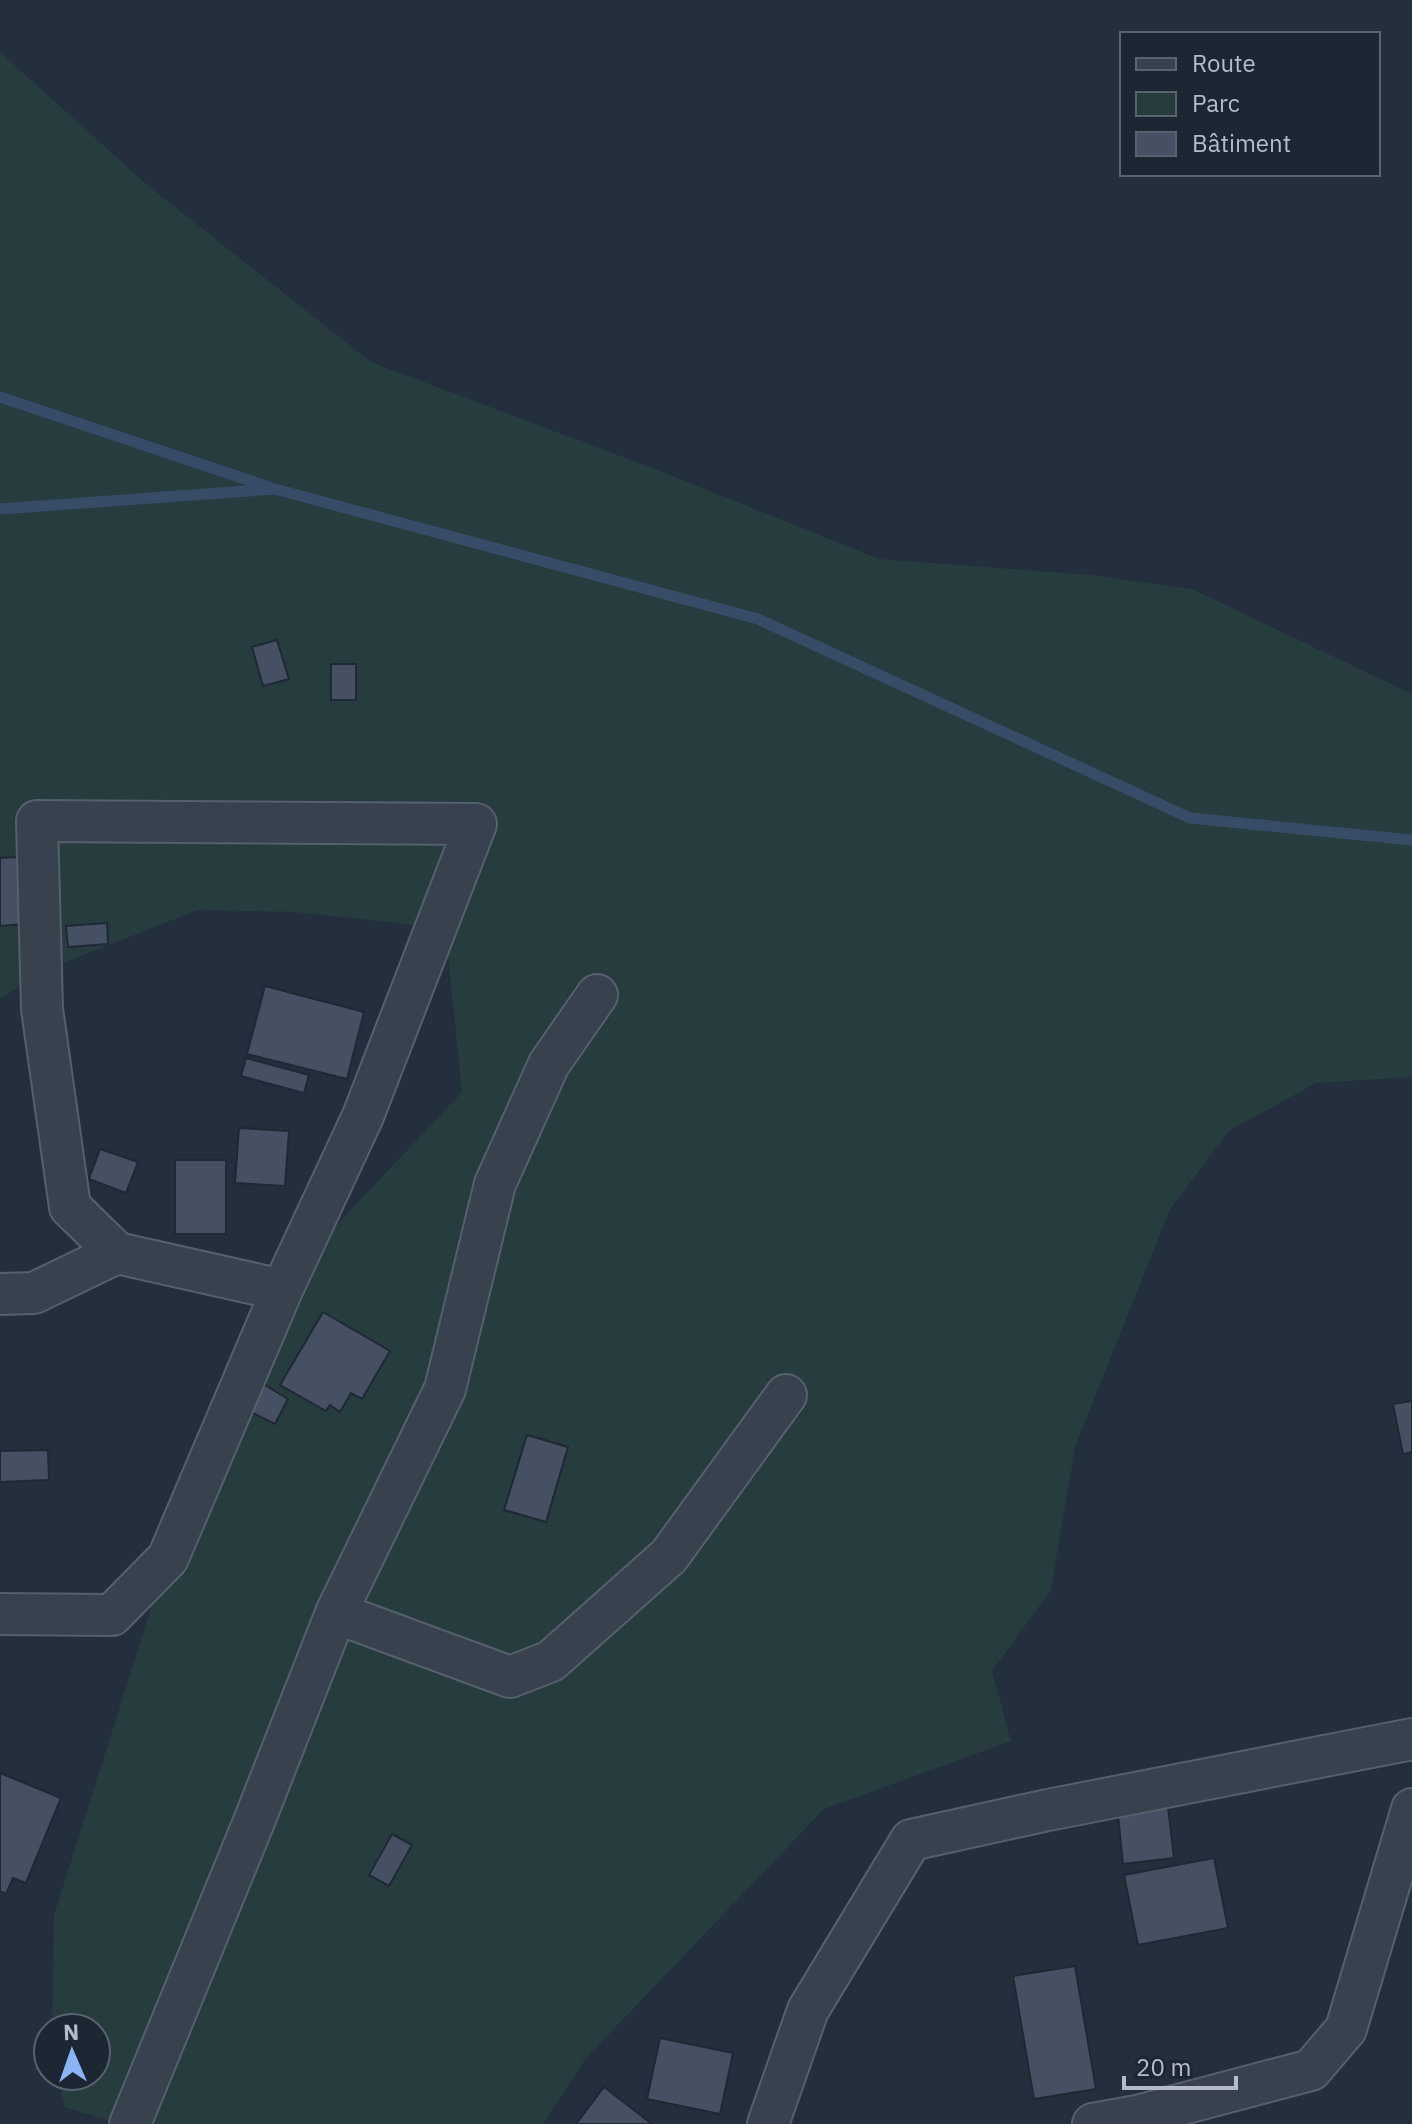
<svg xmlns="http://www.w3.org/2000/svg" width="1412" height="2124" viewBox="0 0 1412 2124" font-family="'IBM Plex Sans',sans-serif">
<style>
.green{fill:#263c3f}
.lines{fill:none;stroke-linecap:round;stroke-linejoin:round}
.stream{stroke:#394c67;stroke-width:11}
.building{fill:#455162;stroke:#1f2835;stroke-width:2}
.minor-casing{stroke:#565f6c;stroke-width:44}
.minor{stroke:#38414e;stroke-width:40}
</style>
<rect width="100%" height="100%" fill="#242f3e"/>
<!-- green -->
<path class="green" d="M 0,52 L 146,184 L 371,362 L 660,471 L 879,559 L 1091,575 L 1192,589 L 1412,694 L 1412,1077 L 1316,1083 L 1229,1131 L 1170,1209 L 1075,1447 L 1051,1590 L 992,1671 L 1011,1741 L 824,1809 L 586,2058 L 543,2124 L 120,2124 L 65,2107 L 57,2076 L 96,2076 L 96,2028 L 52,2028 L 54,1915 L 144,1631 L 214,1392 L 315,1248 L 462,1092 L 445,928 L 294,912 L 198,910 L 50,968 L 0,999 Z"/>
<g class="lines">
<!-- stream -->
<path class="stream" d="M 0,397 L 269,487
M 0,509 L 275,489 L 758,619 L 1190,818 L 1412,840"/>
</g>
<!-- building -->
<path class="building" d="M 277,640 L 289,679 L 263,686 L 252,647 Z
M 331,664 L 356,664 L 356,700 L 331,700 Z
M 17,857 L 23,924 L 0,926 L 0,858 Z
M 107,923 L 108,944 L 68,947 L 66,926 Z
M 265,986 L 364,1012 L 347,1079 L 247,1054 Z
M 246,1058 L 309,1075 L 304,1093 L 241,1076 Z
M 239,1128 L 289,1131 L 285,1186 L 235,1183 Z
M 100,1149 L 138,1162 L 126,1193 L 89,1179 Z
M 175,1160 L 226,1160 L 226,1234 L 175,1234 Z
M 323,1312 L 390,1351 L 362,1399 L 351,1393 L 340,1412 L 330,1405 L 326,1411 L 280,1385 Z
M 255,1379 L 288,1399 L 275,1424 L 237,1405 Z
M 1412,1401 L 1412,1452 L 1403,1454 L 1393,1404 Z
M 527,1435 L 568,1447 L 546,1522 L 504,1510 Z
M 48,1450 L 49,1480 L 0,1482 L 0,1451 Z
M 0,1773 L 61,1798 L 26,1883 L 13,1878 L 6,1894 L 0,1891 Z
M 1167,1799 L 1174,1858 L 1123,1864 L 1117,1805 Z
M 392,1834 L 412,1845 L 389,1886 L 369,1875 Z
M 1214,1858 L 1228,1928 L 1138,1945 L 1124,1875 Z
M 1075,1966 L 1096,2089 L 1034,2099 L 1013,1976 Z
M 660,2038 L 733,2053 L 720,2114 L 647,2099 Z
M 604,2087 L 652,2124 L 576,2124 Z"/>
<g class="lines">
<defs>
<path id="minor" d="M 0,1294 L 34,1293 L 117,1253
M 336,1613 L 510,1677 L 551,1661 L 669,1556 L 786,1395
M 0,1614 L 112,1615 L 168,1558 L 282,1290 L 363,1116 L 476,824 L 37,821 L 42,1009 L 70,1207 L 117,1253 L 282,1290
M 130,2124 L 255,1819 L 336,1613 L 445,1389 L 495,1184 L 549,1064 L 597,995
M 768,2124 L 808,2010 L 911,1840 L 1048,1810 L 1412,1739
M 1093,2124 L 1137,2116 L 1311,2070 L 1346,2029 L 1412,1809"/>
</defs>
<!-- minor casing -->
<use href="#minor" class="minor-casing"/>
<!-- minor -->
<use href="#minor" class="minor"/>
</g>
<!-- legend -->
<rect x="1120" y="32" width="260" height="144" fill="#1d2633" stroke="#59626f" stroke-width="2"/>
<rect x="1136" y="58" width="40" height="12" fill="#38414e" stroke="#59626f" stroke-width="2"/>
<text x="1192" y="72" font-size="24" fill="#b4bcc9">Route</text>
<rect x="1136" y="92" width="40" height="24" fill="#263c3f" stroke="#59626f" stroke-width="2"/>
<text x="1192" y="112" font-size="24" fill="#b4bcc9">Parc</text>
<rect x="1136" y="132" width="40" height="24" fill="#455162" stroke="#59626f" stroke-width="2"/>
<text x="1192" y="152" font-size="24" fill="#b4bcc9">Bâtiment</text>
<!-- north arrow -->
<g transform="translate(72 2052) rotate(358)"><circle r="38" fill="#1d2633" stroke="#59626f" stroke-width="2"/>
<path d="M0-6L14 30L0 20L-14 30Z" fill="#8ab4f8"/>
<text y="-12" font-size="22" font-weight="bold" text-anchor="middle" fill="#b4bcc9">N</text>
</g>
<!-- scale -->
<path d="M1124 2076v12h112v-12" fill="none" stroke="#b4bcc9" stroke-width="4"/>
<text x="1136" y="2076" font-size="24" fill="#b4bcc9" stroke="#1d2633" stroke-width="6" paint-order="stroke">20 m</text>
</svg>
